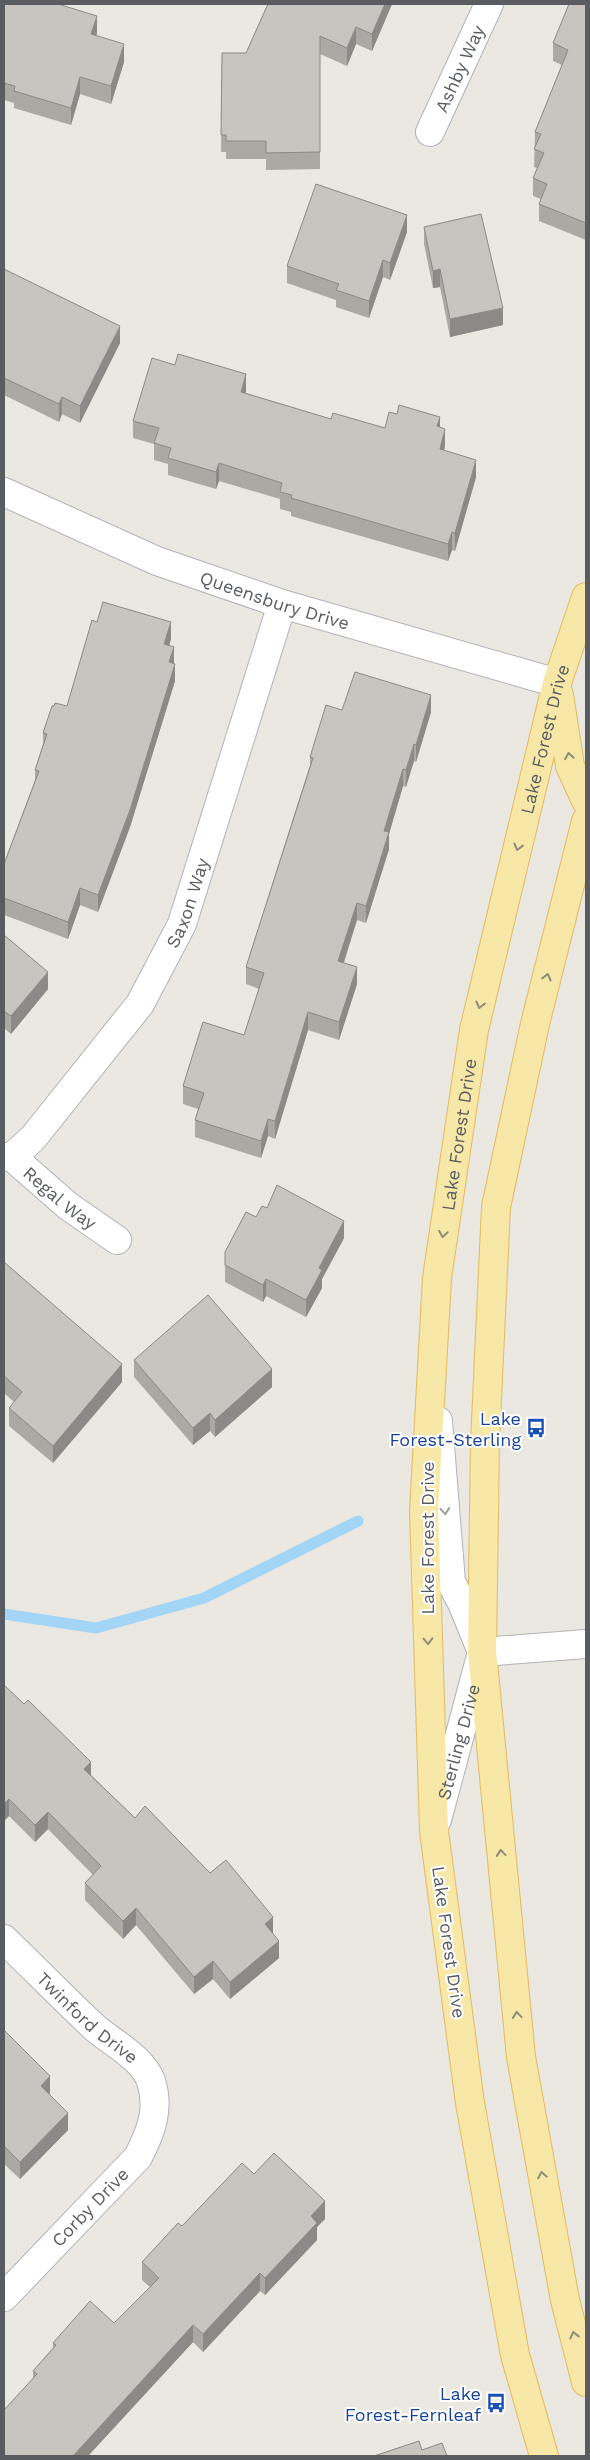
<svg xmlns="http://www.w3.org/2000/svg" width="590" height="2460" viewBox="0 0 590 2460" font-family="'Work Sans',sans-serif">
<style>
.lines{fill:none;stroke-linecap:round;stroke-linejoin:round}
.stream{stroke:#a3d5f7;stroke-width:11}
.minor-casing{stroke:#b0b3b7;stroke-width:30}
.major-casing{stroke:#e4ba5f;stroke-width:30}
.minor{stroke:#fff;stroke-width:28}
.major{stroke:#f7e8a8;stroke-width:28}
.wall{fill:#aca9a4}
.shaded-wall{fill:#8c8986}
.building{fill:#c8c4bf;stroke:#8c8986}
.oneway{stroke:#908d79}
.oneway2{stroke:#9b9da0}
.labels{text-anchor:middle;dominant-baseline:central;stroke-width:4;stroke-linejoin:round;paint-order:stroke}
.street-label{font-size:18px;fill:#595c60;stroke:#fff}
.transit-label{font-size:18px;fill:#164399;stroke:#fff;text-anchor:end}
</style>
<rect width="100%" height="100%" fill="#eae8e0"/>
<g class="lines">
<!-- stream -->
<path class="stream" d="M 4,1614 L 96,1628 L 204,1598 L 358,1521"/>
<defs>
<g id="minor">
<path id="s1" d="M 430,132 L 489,4"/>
<path id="s2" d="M 4,492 L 157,561 L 282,604 L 557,683"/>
<path id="s3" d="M 4,1157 L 12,1157 L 68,1206 L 117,1240"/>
<path id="s4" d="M 12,1157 L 33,1138 L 140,1004 L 182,924 L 282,604"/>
<path d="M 482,1652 L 586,1644"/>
<path id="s5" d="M 437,1820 L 482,1652 L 462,1603 L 451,1582 L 438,1421"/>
<path id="s6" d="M 4,1939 C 34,1968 63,1998 94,2027 C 112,2043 142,2057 151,2081 C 160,2109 151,2132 138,2157 L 4,2297"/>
</g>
<g id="major">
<path d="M 559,695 L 570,766 L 586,801"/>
<path d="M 586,821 L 535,1024 L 496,1207 L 485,1442 L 482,1652 L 521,2057 L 565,2300 L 586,2382"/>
<path id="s7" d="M 544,2456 L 515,2355 L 470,2103 L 434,1831 L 424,1511 L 437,1278 L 474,1030 L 557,683 L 586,597"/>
</g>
</defs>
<!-- minor casing -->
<use href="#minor" class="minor-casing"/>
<!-- major casing -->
<use href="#major" class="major-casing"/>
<!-- minor -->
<use href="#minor" class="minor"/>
<!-- major -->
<use href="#major" class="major"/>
</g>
<!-- wall -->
<path class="wall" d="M 4,4 L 97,33 L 96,36 L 124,62 L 111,104 L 80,94 L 71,125 L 14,108 L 14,103 L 4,100 Z
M 268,4 L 392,4 L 372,51 L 356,44 L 347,66 L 320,54 L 320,169 L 266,170 L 266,159 L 226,159 L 226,152 L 221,152 L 222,53 L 246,53 Z
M 586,4 L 586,240 L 539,221 L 539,204 L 541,199 L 533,196 L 533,178 L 537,168 L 534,167 L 535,132 L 562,65 L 553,61 L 553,43 Z
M 424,227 L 503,325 L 450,337 L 440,287 L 433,288 L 424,244 Z
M 407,232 L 390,280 L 383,277 L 369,318 L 336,307 L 336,300 L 287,283 L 287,266 Z
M 4,269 L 120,343 L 80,423 L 62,414 L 59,422 L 4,395 Z
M 246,391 L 245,393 L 331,419 L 385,428 L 440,427 L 445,446 L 444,450 L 476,477 L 455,551 L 452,550 L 448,561 L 291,516 L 291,512 L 280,509 L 280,499 L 219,481 L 216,489 L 168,475 L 168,464 L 154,460 L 154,444 L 133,438 L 133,421 Z
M 171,639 L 169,646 L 174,663 L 175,681 L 130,827 L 98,912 L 80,905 L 68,939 L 4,915 L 4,864 L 35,780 L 35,770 L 43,744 L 43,733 L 54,706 L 67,706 Z
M 342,710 L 431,712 L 416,762 L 414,761 L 406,787 L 403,786 L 389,834 L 389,849 L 366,923 L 357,920 L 344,963 L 357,984 L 339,1040 L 308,1030 L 275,1139 L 268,1136 L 261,1158 L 195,1137 L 195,1120 L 198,1109 L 183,1104 L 183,1086 L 244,1035 L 259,989 L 246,984 L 246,967 L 310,765 L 310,757 Z
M 4,935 L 48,989 L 11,1034 L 5,1029 L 4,1031 Z
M 267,1208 L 344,1238 L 322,1279 L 322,1288 L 306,1317 L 266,1296 L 263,1302 L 225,1282 L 225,1252 L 256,1217 Z
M 4,1262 L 122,1382 L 53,1463 L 9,1426 L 9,1408 L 14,1402 L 4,1393 Z
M 134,1360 L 272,1387 L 215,1437 L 210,1431 L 193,1445 L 134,1377 Z
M 4,1685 L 91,1775 L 135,1818 L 210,1873 L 273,1934 L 279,1958 L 230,1999 L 213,1979 L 194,1994 L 136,1925 L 123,1939 L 85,1900 L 85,1883 L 93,1875 L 48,1829 L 35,1842 L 9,1816 L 5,1820 L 4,1819 Z
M 4,2030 L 50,2093 L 49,2094 L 68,2130 L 20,2179 L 4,2164 Z
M 254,2174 L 325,2219 L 317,2227 L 317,2240 L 265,2295 L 260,2291 L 203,2352 L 193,2342 L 88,2456 L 4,2456 L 33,2378 L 33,2371 L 53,2348 L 53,2343 L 114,2323 L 150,2287 L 142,2280 L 142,2262 L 182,2226 Z"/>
<!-- shaded-wall -->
<path class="shaded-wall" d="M 385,4 L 392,4 L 372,51 L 372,34 Z
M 97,16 L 97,33 L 91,52 L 91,34 Z
M 356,27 L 356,44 L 347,66 L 347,48 Z
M 124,44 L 124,62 L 111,104 L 111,86 Z
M 80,77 L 80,94 L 71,125 L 71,108 Z
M 407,215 L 407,232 L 390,280 L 390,263 Z
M 383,260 L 383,277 L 369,318 L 369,301 Z
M 440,269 L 440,287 L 433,288 L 433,271 Z
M 503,308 L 503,325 L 450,337 L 450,319 Z
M 120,326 L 120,343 L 80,423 L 80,406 Z
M 246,374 L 246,391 L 241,409 L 241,392 Z
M 62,397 L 62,414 L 59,422 L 59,404 Z
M 440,417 L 440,434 L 437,426 Z
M 445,429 L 445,446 L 440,466 L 440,449 Z
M 476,460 L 476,477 L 455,551 L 455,533 Z
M 219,463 L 219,481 L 216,489 L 216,472 Z
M 452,532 L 452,550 L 448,561 L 448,544 Z
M 171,622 L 171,639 L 164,661 L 164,644 Z
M 174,647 L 174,664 L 169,662 Z
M 175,664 L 175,681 L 130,827 L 98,912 L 98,895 Z
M 431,695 L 431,712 L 416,762 L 416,745 Z
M 414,744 L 414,761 L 406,787 L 406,770 Z
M 403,769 L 403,786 L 389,834 L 389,849 L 366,923 L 366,906 L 384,831 Z
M 80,888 L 80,905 L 68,939 L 68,922 Z
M 357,903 L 357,920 L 338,979 L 338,961 Z
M 357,967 L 357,984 L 339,1040 L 339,1022 Z
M 48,972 L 48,989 L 11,1034 L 11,1016 Z
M 5,1012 L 5,1029 L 4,1031 L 4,1014 Z
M 308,1012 L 308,1030 L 275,1139 L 275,1121 Z
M 268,1119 L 268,1136 L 261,1158 L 261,1141 Z
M 344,1221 L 344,1238 L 322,1279 L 322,1288 L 306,1317 L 306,1300 L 319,1268 Z
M 266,1279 L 266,1296 L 263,1302 L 263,1285 Z
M 122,1364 L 122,1382 L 53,1463 L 53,1446 Z
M 272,1369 L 272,1387 L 215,1437 L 215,1420 Z
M 210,1413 L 210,1431 L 193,1445 L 193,1428 Z
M 91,1762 L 91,1780 L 84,1769 Z
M 9,1799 L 9,1816 L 5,1820 L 5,1803 Z
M 48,1812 L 48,1829 L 35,1842 L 35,1825 Z
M 136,1908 L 136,1925 L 123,1939 L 123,1921 Z
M 273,1917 L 273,1935 L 265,1924 Z
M 279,1941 L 279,1958 L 230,1999 L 230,1982 Z
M 213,1961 L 213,1979 L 194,1994 L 194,1977 Z
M 50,2076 L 50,2093 L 41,2103 L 41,2086 Z
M 68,2113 L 68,2130 L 20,2179 L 20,2162 Z
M 325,2201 L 325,2219 L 317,2227 L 317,2240 L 265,2295 L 265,2278 L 311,2216 Z
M 260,2273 L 260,2291 L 203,2352 L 203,2334 Z
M 193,2325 L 193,2342 L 88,2456 L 73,2456 Z"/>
<!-- building -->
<path class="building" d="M 4,4 L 58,4 L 97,16 L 91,34 L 124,44 L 111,86 L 80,77 L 71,108 L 14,91 L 15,86 L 4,83 Z
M 268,4 L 385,4 L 372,34 L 356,27 L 347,48 L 320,36 L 320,152 L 266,153 L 266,141 L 226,141 L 226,135 L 221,135 L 222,53 L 246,53 Z
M 569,4 L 586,4 L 586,223 L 539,204 L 547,184 L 533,178 L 544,153 L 534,149 L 541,134 L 535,132 L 568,50 L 553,43 Z
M 316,184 L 407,215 L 390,263 L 383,260 L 369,301 L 336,290 L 339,284 L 287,266 Z
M 481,214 L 503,308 L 450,319 L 440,269 L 433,271 L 424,227 Z
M 4,269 L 120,326 L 80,406 L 62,397 L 59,404 L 4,378 Z
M 178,354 L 246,374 L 241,392 L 331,419 L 333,413 L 385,428 L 389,412 L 397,414 L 399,405 L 440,417 L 437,426 L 445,429 L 440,449 L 476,460 L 455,533 L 452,532 L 448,544 L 291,498 L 292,495 L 280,492 L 282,483 L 219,463 L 216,472 L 168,458 L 171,448 L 154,443 L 159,428 L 133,421 L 152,358 L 175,365 Z
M 103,602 L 171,622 L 164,644 L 174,647 L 169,662 L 175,664 L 130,810 L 98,895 L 80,888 L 68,922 L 4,898 L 4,864 L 39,771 L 35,770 L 47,734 L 43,733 L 52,706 L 54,706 L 55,703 L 67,706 L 92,620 L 97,622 Z
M 355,672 L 431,695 L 416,745 L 414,744 L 406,770 L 403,769 L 384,831 L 389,832 L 366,906 L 357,903 L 338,961 L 357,967 L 339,1022 L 308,1012 L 275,1121 L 268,1119 L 261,1141 L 195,1120 L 204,1093 L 183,1086 L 203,1022 L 244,1035 L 264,973 L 246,967 L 313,758 L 310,757 L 326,705 L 342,710 Z
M 4,935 L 48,972 L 11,1016 L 5,1012 L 4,1014 Z
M 277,1185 L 344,1221 L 319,1268 L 322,1270 L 306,1300 L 266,1279 L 263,1285 L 225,1265 L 225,1252 L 246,1212 L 256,1217 L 262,1206 L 267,1208 Z
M 4,1262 L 122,1364 L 53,1446 L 9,1408 L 22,1392 L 4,1376 Z
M 208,1295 L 272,1369 L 215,1420 L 210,1413 L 193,1428 L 134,1360 Z
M 4,1685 L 24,1704 L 28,1700 L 91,1762 L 84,1769 L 135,1818 L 145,1806 L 210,1873 L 226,1860 L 273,1917 L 265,1924 L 279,1941 L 230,1982 L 213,1961 L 194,1977 L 136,1908 L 123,1921 L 85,1883 L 101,1866 L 48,1812 L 35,1825 L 9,1799 L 5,1803 L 4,1802 Z
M 4,2030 L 50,2076 L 41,2086 L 68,2113 L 20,2162 L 4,2146 Z
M 274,2153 L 325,2201 L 311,2216 L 317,2223 L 265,2278 L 260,2273 L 203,2334 L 193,2325 L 73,2456 L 4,2456 L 4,2410 L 37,2374 L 33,2371 L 56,2345 L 53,2343 L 90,2301 L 114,2323 L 159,2278 L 142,2262 L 178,2223 L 182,2226 L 242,2163 L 254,2174 Z
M 419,2441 L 422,2450 L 442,2443 L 447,2456 L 374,2456 Z"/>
<!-- one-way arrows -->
<defs><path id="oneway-chevron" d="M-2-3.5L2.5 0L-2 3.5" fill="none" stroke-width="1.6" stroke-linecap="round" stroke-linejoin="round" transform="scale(1.25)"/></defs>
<g class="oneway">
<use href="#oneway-chevron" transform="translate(569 756) rotate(-99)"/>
<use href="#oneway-chevron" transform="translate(518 847) rotate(104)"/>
<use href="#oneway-chevron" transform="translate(547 977) rotate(-76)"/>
<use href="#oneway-chevron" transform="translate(480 1005) rotate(104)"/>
<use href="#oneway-chevron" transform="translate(443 1234) rotate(99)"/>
<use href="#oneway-chevron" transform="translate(428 1641) rotate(88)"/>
<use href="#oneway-chevron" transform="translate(501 1853) rotate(-95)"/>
<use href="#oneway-chevron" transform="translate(517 2015) rotate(-95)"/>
<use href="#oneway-chevron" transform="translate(542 2175) rotate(-100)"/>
<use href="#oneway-chevron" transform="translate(574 2335) rotate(-104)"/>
</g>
<use class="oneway2" href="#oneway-chevron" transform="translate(445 1511) rotate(85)"/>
<!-- icons -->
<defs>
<symbol id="bus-bare" viewBox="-9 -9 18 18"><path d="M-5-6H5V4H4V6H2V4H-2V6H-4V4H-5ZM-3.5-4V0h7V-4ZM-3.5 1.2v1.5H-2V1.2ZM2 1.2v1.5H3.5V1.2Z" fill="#1a4fb4" stroke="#fff" stroke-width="2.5" paint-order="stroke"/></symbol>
</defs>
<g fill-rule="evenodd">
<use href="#bus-bare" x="522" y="1414" width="28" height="28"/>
<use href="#bus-bare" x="482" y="2389" width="28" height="28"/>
</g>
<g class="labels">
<!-- street labels -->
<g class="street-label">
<text stroke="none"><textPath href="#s1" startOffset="70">Ashby Way</textPath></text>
<text stroke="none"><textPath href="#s2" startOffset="292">Queensbury Drive</textPath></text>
<text stroke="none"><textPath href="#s7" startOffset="1739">Lake Forest Drive</textPath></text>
<text stroke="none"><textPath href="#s4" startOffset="312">Saxon Way</textPath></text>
<text stroke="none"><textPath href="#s7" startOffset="1334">Lake Forest Drive</textPath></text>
<text stroke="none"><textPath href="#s3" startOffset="71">Regal Way</textPath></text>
<text transform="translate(427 1538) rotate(-90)">Lake Forest Drive</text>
<text stroke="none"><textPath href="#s5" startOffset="81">Sterling Drive</textPath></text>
<text transform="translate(449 1942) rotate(82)">Lake Forest Drive</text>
<text stroke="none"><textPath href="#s6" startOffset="115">Twinford Drive</textPath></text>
<text transform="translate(90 2207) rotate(-46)">Corby Drive</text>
</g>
<!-- transit labels -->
<g class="transit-label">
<text x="521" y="1418">Lake<tspan x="521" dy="21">Forest-Sterling</tspan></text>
<text x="481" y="2393">Lake<tspan x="481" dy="21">Forest-Fernleaf</tspan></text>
</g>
</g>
<!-- border -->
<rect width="590" height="2460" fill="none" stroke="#595c60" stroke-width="10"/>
</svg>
